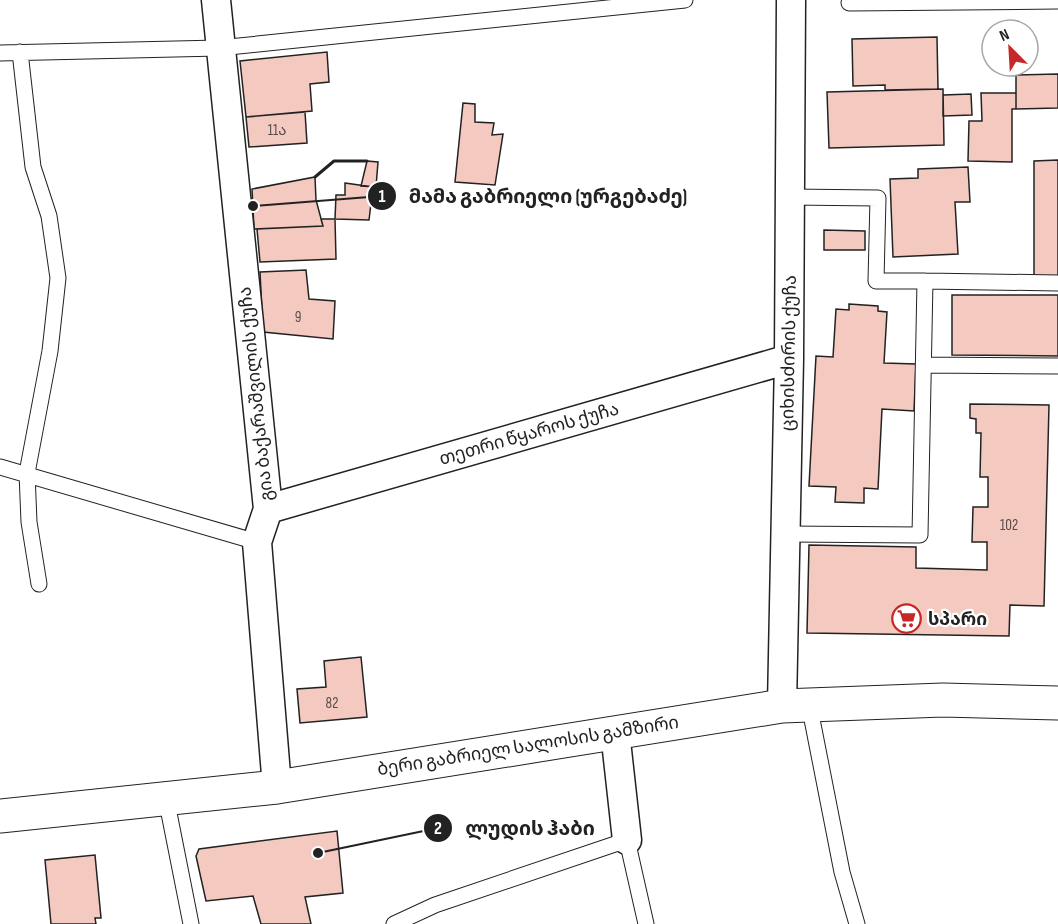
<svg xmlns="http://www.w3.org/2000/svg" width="1058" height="924" viewBox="0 0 1058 924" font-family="'Sofia Sans Condensed','Noto Sans Georgian',sans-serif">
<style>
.building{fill:#f3c9c0;stroke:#222;stroke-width:1.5}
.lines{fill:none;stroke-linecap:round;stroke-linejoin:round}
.service-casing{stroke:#222;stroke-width:17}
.minor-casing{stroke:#222;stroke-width:31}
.secondary-casing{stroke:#222;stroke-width:35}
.service{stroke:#fff;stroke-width:15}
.minor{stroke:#fff;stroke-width:28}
.secondary{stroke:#fff;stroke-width:33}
.wall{stroke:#222;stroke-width:3}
.labels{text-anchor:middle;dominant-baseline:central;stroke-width:4.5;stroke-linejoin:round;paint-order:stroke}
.number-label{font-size:15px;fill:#564c4a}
.street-label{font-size:18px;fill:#222;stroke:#fff}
.poi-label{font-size:18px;font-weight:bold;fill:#222;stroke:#fff;text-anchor:start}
.leader{fill:none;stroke:#222;stroke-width:2}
.callout-dot{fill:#222;stroke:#fff;stroke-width:2}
.mark-label{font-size:18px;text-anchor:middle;font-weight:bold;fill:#fff}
.callout-label{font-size:20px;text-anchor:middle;font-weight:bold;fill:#222;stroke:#fff;stroke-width:4.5;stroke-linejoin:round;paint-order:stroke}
</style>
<rect width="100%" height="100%" fill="#fff"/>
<!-- building -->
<path class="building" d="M 937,37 L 938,89 L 885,90 L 885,85 L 853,86 L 852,39 Z
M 327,52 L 329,82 L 310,84 L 312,111 L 246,117 L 240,61 Z
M 1058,74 L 1058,108 L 1016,109 L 1016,75 Z
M 943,89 L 944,145 L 829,148 L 827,92 Z
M 981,93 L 1016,93 L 1016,109 L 1012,109 L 1012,162 L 968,161 L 969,121 L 982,121 Z
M 971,94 L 972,115 L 943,116 L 943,95 Z
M 463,103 L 475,104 L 475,122 L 494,123 L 492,135 L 503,134 L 495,185 L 455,182 Z
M 305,112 L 307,143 L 249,147 L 246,117 Z
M 1058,160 L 1058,276 L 1034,276 L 1034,161 Z
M 367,161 L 378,162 L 376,187 L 361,186 Z
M 968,167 L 970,202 L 955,202 L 958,254 L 893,257 L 890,179 L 918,178 L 918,169 Z
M 315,177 L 316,200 L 323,226 L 254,229 L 252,189 Z
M 345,183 L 373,187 L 369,220 L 335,219 L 336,195 L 345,195 Z
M 321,219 L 335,219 L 336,259 L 260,262 L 257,229 L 323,226 Z
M 824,230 L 865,231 L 865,250 L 824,250 Z
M 306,270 L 309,299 L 335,301 L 333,339 L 263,332 L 260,272 Z
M 952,295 L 1058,295 L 1058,356 L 952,355 Z
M 849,304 L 878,306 L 878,311 L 887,312 L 884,363 L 916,364 L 914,411 L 882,409 L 878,489 L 864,488 L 864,503 L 835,502 L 836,487 L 809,486 L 816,356 L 833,357 L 836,309 L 849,310 Z
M 970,404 L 1049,405 L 1044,606 L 1010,605 L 1009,636 L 807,633 L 809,545 L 916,547 L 916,568 L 987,570 L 987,542 L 972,542 L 973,507 L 988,507 L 988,477 L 980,477 L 981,433 L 976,433 L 976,419 L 970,418 Z
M 361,657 L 367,717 L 300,723 L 297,689 L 326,687 L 324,661 Z
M 337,831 L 343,893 L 305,897 L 311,924 L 261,924 L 253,896 L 206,901 L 196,856 L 199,849 Z
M 95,855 L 101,918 L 95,918 L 96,924 L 51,924 L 45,860 Z"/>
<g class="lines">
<defs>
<path id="service" d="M 849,3 L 1058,1
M 20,52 L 33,167 L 49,216 L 58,278 L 50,351 L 27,473 L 29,522 L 39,584
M 0,53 L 219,48 L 685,0
M 925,281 L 1058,283
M 924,365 L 1058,366
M 0,467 L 257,542
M 786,534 L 920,535 L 925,281 L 876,281 L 878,198 L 790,197
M 809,704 L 842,872 L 857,924
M 166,798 L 191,924
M 394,924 L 435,905 L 627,840 L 646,924"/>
<path id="minor" d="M 216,0 L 268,509 L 257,542 L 277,787
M 268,509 L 789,359
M 782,706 L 789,359 L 791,0
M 615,732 L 627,840"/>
<path id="secondary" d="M 0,816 L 277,787 L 782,706 L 943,700 L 1058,703"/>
</defs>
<!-- service casing -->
<use href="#service" class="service-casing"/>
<!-- minor casing -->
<use href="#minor" class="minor-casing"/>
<!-- secondary casing -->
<use href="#secondary" class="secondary-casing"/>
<!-- service -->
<use href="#service" class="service"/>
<!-- minor -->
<use href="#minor" class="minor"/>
<!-- secondary -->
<use href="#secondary" class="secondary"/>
<!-- wall -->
<path class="wall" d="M 315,177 L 334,161 L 367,161"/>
</g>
<!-- icons -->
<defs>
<symbol id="supermarket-ring" viewBox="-11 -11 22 22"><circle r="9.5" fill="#fff" stroke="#c62828" stroke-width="1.5"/><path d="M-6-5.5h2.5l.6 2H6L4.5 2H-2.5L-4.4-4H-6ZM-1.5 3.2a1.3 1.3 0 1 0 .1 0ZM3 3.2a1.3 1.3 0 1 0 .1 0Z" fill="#c62828"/></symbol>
</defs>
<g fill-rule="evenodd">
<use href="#supermarket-ring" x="890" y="602" width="33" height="33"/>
</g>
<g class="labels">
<!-- number labels -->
<g class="number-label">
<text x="277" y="130">11ა</text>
<text x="298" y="317">9</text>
<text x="1009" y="525">102</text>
<text x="332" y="703">82</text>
</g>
<!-- street labels -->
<g class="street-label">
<text transform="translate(789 353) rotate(-89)">ციხისძირის ქუჩა</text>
<text transform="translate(256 394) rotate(-96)">გია ბაქარაშვილის ქუჩა</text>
<text transform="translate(529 434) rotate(-16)">თეთრი წყაროს ქუჩა</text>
<text transform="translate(528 746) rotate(-9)">ბერი გაბრიელ სალოსის გამზირი</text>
</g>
<!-- poi labels -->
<g class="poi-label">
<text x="928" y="619">სპარი</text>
</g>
</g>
<!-- callouts -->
<path class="leader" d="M253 206L382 196M318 853L438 828"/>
<g class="callout-dot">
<circle cx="253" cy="206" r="6"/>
<circle cx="318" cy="853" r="6"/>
<circle cx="382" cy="196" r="15"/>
<circle cx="438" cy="828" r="15"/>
</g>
<g class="mark-label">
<text x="382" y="202">1</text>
<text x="438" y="834">2</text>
</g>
<g class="callout-label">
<text x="548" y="203">მამა გაბრიელი (ურგებაძე)</text>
<text x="530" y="835">ლუდის ჰაბი</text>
</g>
<!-- north arrow -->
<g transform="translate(1010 48) rotate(336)"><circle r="28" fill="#ffffff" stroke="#a7a7a7" stroke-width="1.5"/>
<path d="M0-4.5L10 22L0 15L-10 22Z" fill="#c62828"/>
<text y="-9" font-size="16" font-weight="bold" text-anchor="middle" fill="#222222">N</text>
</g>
</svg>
